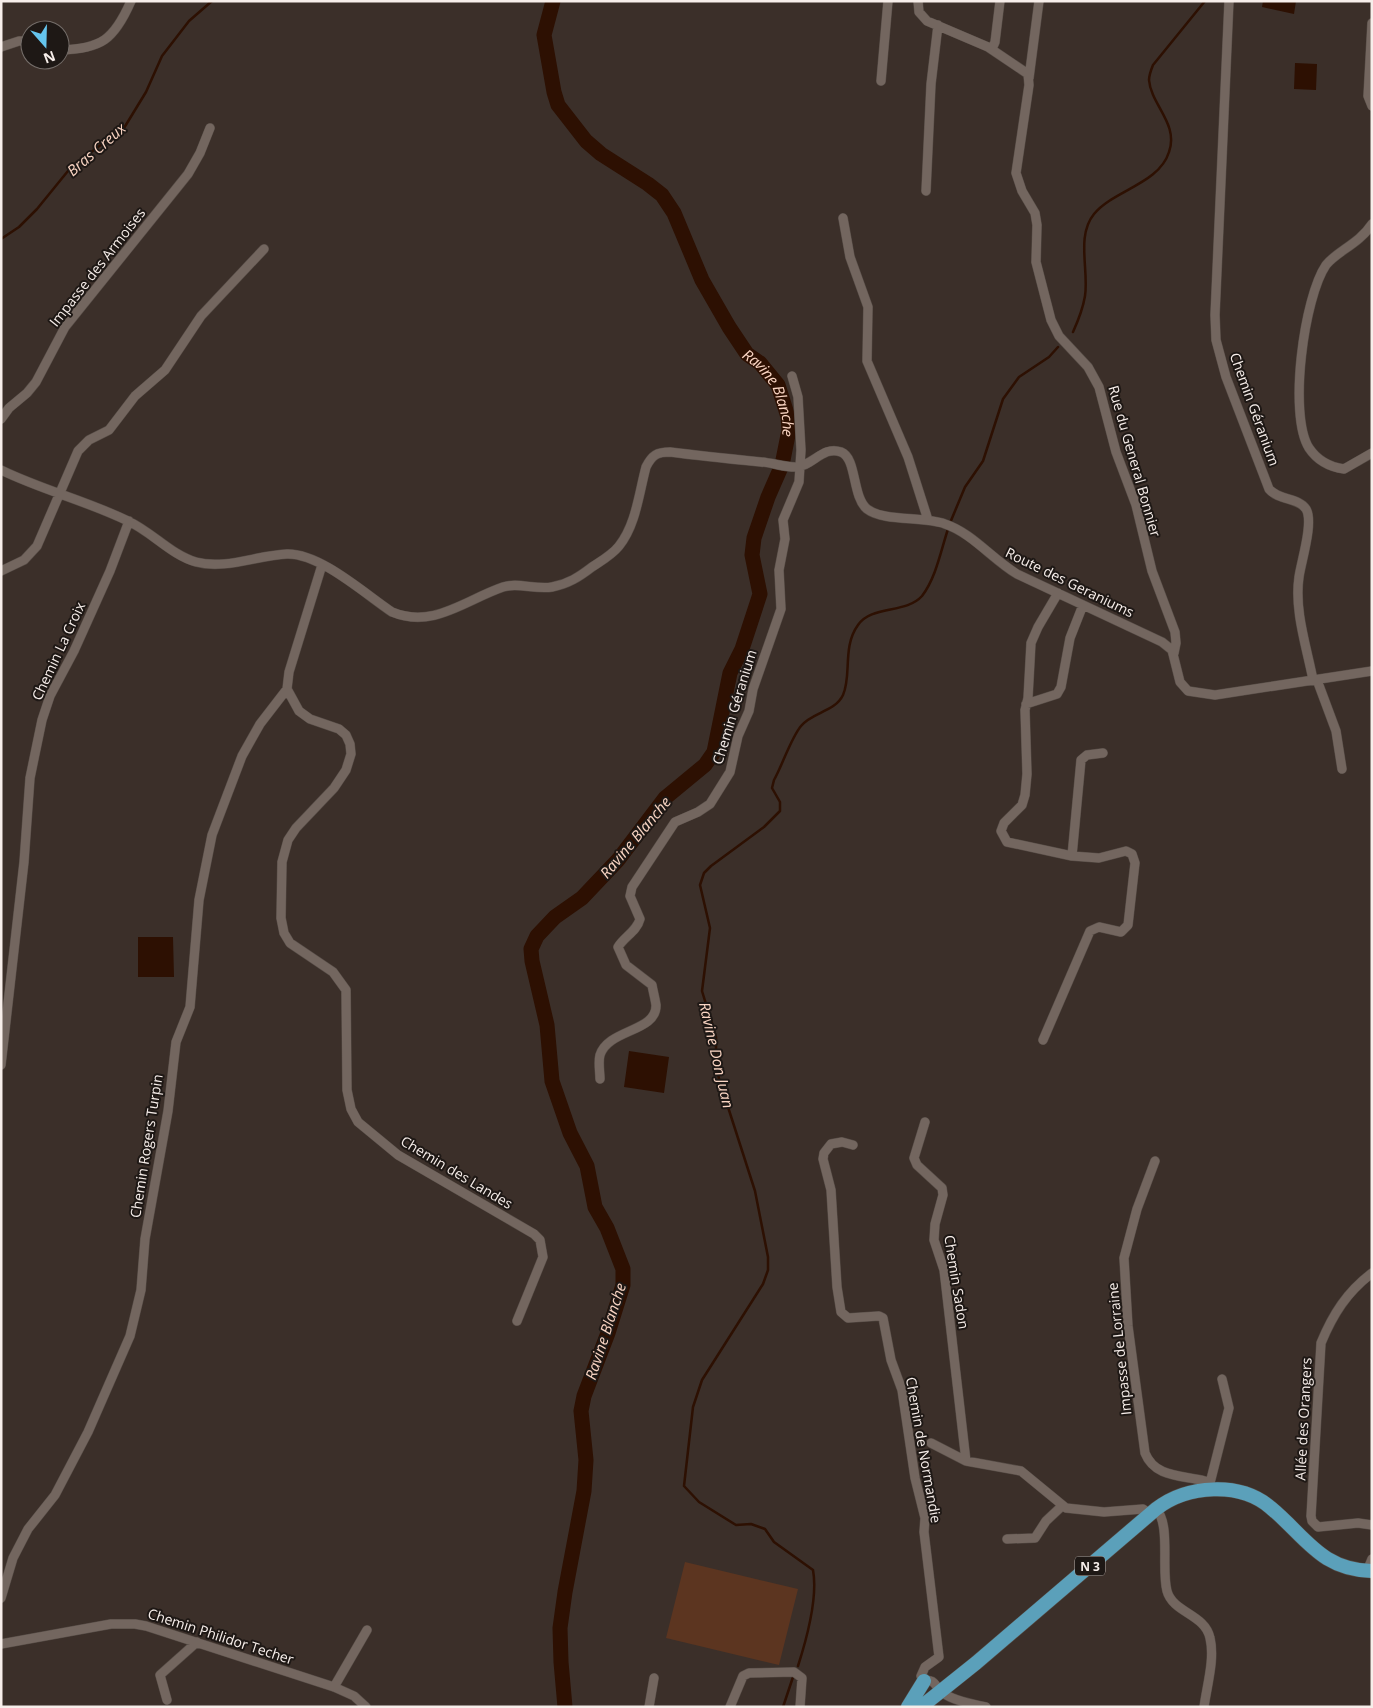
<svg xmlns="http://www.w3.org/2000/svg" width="1373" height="1708" viewBox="0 0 1373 1708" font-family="'Open Sans',sans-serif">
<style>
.green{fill:#5c3520}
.water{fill:#2d1002}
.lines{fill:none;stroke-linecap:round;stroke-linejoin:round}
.stream{stroke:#2d1002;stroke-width:2.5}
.river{stroke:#2d1002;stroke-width:15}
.minor-casing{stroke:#554b45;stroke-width:10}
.primary-casing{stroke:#554b45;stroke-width:15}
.minor{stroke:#73665f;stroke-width:9}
.primary{stroke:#5ba0ba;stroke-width:14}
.labels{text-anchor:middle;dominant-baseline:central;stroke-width:4;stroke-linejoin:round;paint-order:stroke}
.shield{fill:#1e1815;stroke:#b6aeaa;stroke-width:1}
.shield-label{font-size:12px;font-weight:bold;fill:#f7eeea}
.street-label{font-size:14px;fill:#f7eeea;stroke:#1e1815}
.water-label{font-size:15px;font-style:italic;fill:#fad5c3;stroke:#1e1815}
</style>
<rect width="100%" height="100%" fill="#3b2f29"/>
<!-- green -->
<path class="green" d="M 685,1562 L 798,1589 L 779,1665 L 666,1638 Z"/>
<!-- water -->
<path class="water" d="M 1263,1 L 1296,1 L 1294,14 L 1262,7 Z
M 1295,63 L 1317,64 L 1316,90 L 1294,89 Z
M 138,937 L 173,937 L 174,977 L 138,977 Z
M 629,1051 L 669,1057 L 664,1093 L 624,1087 Z"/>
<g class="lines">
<!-- stream -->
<path class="stream" d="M 1,239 L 19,227 L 37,209 L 72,166 L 124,128 L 146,92 L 162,56 L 189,21 L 212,1
M 1073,332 C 1078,321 1083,308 1085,296 C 1089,270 1076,236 1094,214 C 1114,190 1159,184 1169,152 C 1179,124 1151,105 1149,80 C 1149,75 1151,70 1153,65 L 1205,1
M 950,523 L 965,487 L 983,461 L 1003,399 L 1019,377 L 1049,357 L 1058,347
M 798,1666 C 806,1641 818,1597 813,1570 L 774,1542 L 765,1529 L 751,1524 L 736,1525 L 699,1502 L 684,1486 L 693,1407 L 702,1380 L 763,1284 L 768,1270 L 768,1257 L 755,1191 L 719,1079 L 716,1063 L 716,1037 L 702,991 L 710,928 L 700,885 L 704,873 L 711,866 L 764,827 L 780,811 L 780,802 L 772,788 L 774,780 C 782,766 791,738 801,726 C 812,712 835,712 843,695 C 852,675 842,647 858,625 C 871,605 906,614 922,596 C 936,578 941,550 948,529
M 783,1707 L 793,1677"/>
<!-- river -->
<path class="river" id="s1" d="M 553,1 L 544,35 L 554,92 L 558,105 L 586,141 L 601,154 L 648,184 L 662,195 L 674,213 L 702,280 L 729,327 L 747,354 L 760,363 L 778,385 L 788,417 L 789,430 L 782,465 L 768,497 L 754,538 L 752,555 L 760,594 L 742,649 L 730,673 L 714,752 L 705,765 L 665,798 L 618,860 L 582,898 L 555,917 L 537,936 L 531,949 L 532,961 L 547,1025 L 552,1081 L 570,1133 L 587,1166 L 595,1207 L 607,1228 L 623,1269 L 623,1285 L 608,1333 L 584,1396 L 581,1411 L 586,1460 L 584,1491 L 565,1592 L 560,1628 L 561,1662 L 565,1707"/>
<defs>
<path id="minor" d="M 918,1 L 919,12 L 927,21 L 988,47 L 1028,74 L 1029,85 L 1016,173 L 1022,191 L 1035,213 L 1037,225 L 1036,262 L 1051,320 L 1059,336 L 1088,367 L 1099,387 L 1116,452 L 1136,505 L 1152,571 L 1175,632 L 1176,643 L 1174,653
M 1229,1 L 1215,315 L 1216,340 L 1226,377 L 1269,489 C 1279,501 1298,497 1306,509 C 1314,522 1301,562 1299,577 C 1294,611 1307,648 1313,680
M 1372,23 L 1368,96 L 1372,106
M 1,47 L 19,41 L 30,41
M 992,49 L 995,42 L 1000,1
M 60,50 C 101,49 114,40 131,1
M 1029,78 L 1039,1
M 881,81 L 888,1
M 926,191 L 931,84 L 938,25
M 843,218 L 850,257 L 868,307 L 867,361 L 908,457 L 928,520
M 1372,224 C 1359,244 1337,251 1326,265 C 1304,297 1288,415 1309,448 C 1317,460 1330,467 1344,469 L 1372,453
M 1,419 L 9,408 L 27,393 L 36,382 L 65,327 L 188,174 L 200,153 L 210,128
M 1,470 C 42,490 87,501 128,521 C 152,532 171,555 196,562 C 225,570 258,555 287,554 C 320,553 365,594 392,612 C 433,629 465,600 503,587 C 517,582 536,590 552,587 C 568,584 579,577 592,567 C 601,561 612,555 619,546 C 636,525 639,493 646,467 C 652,455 657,452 670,452 C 701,456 731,459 761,462 C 773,463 784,467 795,467 C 812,467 823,445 841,452 C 857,458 852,497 867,509 C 884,522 923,516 945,524 C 972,533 992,559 1017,574 L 1162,642 L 1172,650 L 1180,682 L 1188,691 L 1215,695 L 1372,671
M 322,565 L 289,672 L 287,689 L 299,711 L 310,719 L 339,729 L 346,735 L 350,744 L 351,754 L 346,770 L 334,788 L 296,828 L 288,840 L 282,862 L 281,918 L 284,933 L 290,943 L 333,972 L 346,990 L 347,1090 L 351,1109 L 358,1122 L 398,1155 L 534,1234 L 540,1240 L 543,1257 L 517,1321
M 1,571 L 24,560 L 37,546 L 78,451 L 89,440 L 109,430 L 135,396 L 165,370 L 201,316 L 264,249
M 1317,680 L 1336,731 L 1342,769
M 1026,704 L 1057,694 L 1061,687 L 1070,638 L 1083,605
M 1072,856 L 1081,760 L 1087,755 L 1103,753
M 1043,1040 L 1090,931 L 1099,927 L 1121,932 L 1128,925 L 1135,863 L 1132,854 L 1126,851 L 1099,858 L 1072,856 L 1007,842 L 1001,831 L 1004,823 L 1022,805 L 1025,795 L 1027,774 L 1025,710 L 1028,698 L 1031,643 L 1038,627 L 1058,593
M 1,1065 L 24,862 L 30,778 L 42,720 L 50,696 L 74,651 L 110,571 L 129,521
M 600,1079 C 600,1072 598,1062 600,1055 C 608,1029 657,1032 656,1005 C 655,998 653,991 652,985 L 626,965 L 618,947 C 624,937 637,931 640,919 L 630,896 L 632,887 L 675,822 L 698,812 L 710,804 L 730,772 L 738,736 L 749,711 L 753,689 L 781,609 L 779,570 L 785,539 L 783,520 L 799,482 L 801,450 L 798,397 L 792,376
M 925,1122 L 914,1158 L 917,1165 L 942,1188 L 943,1195 L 935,1224 L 934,1240 L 944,1270 L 966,1461
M 853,1145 L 842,1142 L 831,1144 L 824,1153 L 823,1159 L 831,1190 L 837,1287 L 841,1312 L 848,1318 L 879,1316 L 883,1318 L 891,1360 L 902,1390 L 915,1478 L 925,1518 L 924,1532 L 939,1657 L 925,1667 L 921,1676 L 924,1681 C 935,1678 935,1687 943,1693 C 954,1701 973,1704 986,1707
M 1155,1161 L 1137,1209 L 1124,1258 L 1128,1326 L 1145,1453 C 1155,1478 1182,1475 1205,1481 L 1210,1483 L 1214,1490
M 1372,1273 C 1347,1292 1333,1314 1321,1343 L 1311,1516 L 1312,1521 L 1318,1527 L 1358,1523 L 1372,1525
M 931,1443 L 966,1461 L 1021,1471 L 1066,1508 L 1104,1512 L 1143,1509 L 1150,1514
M 1210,1483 L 1229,1408 L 1222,1379
M 1156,1509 C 1171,1524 1161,1570 1167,1591 C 1173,1613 1205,1614 1210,1638 C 1215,1659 1207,1685 1204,1707
M 1007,1539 L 1035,1538 L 1046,1521 L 1062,1506
M 1367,1571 L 1372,1559
M 1,1598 L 13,1558 L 28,1529 L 55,1495 L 88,1432 L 130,1336 L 141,1290 L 145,1239 L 168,1111 L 176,1042 L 190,1007 L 199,900 L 212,835 L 242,756 L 260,724 L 287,689
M 1,1644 L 111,1624 L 135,1624 L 146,1626 L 334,1687 L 354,1696 L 366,1707
M 334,1687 L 367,1630
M 167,1700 L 160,1675 L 197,1642
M 649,1707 L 654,1678
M 730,1707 L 743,1676 L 749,1673 L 794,1672 L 802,1678 L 800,1707"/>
<path id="primary" d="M 908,1707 L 924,1681
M 921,1707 L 976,1663 L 1156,1509 C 1187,1485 1240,1481 1271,1508 C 1306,1537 1321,1570 1372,1571"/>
</defs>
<!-- minor casing -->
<use href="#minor" class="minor-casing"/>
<!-- primary casing -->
<use href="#primary" class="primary-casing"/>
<!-- minor -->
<use href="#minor" class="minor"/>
<!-- primary -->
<use href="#primary" class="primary"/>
</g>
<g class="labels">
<!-- shield labels -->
<rect class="shield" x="1075" y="1556.5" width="30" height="19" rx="4"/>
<g class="shield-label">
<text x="1090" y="1566">N 3</text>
</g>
<!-- street labels -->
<g class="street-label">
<text transform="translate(97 267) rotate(-52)">Impasse des Armoises</text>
<text transform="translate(1255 409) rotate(70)">Chemin Géranium</text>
<text transform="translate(1135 461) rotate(74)">Rue du General Bonnier</text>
<text transform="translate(1070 582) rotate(26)">Route des Geraniums</text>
<text transform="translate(58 651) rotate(-65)">Chemin La Croix</text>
<text transform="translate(734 707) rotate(-73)">Chemin Géranium</text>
<text transform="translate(146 1146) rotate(-81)">Chemin Rogers Turpin</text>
<text transform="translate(457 1172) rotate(31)">Chemin des Landes</text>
<text transform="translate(957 1282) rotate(81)">Chemin Sadon</text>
<text transform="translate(1119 1349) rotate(-96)">Impasse de Lorraine</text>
<text transform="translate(1303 1419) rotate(-87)">Allée des Orangers</text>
<text transform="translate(924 1450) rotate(80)">Chemin de Normandie</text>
<text transform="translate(221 1636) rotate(18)">Chemin Philidor Techer</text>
</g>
<!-- water labels -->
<g class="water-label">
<text transform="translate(96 149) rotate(-41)">Bras Creux</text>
<text stroke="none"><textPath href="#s1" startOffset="474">Ravine Blanche</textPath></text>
<text transform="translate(635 837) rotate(-50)">Ravine Blanche</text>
<text transform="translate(717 1055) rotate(77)">Ravine Don Juan</text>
<text transform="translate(605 1331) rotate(-72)">Ravine Blanche</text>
</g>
</g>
<!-- border -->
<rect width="1373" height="1708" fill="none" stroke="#f7eeea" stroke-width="5"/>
<!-- north arrow -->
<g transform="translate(45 45) rotate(160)"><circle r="24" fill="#1e1815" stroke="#756e6a"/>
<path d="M0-4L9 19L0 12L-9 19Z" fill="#65c5ee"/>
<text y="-8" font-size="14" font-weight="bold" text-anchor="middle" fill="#f7eeea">N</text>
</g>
</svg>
